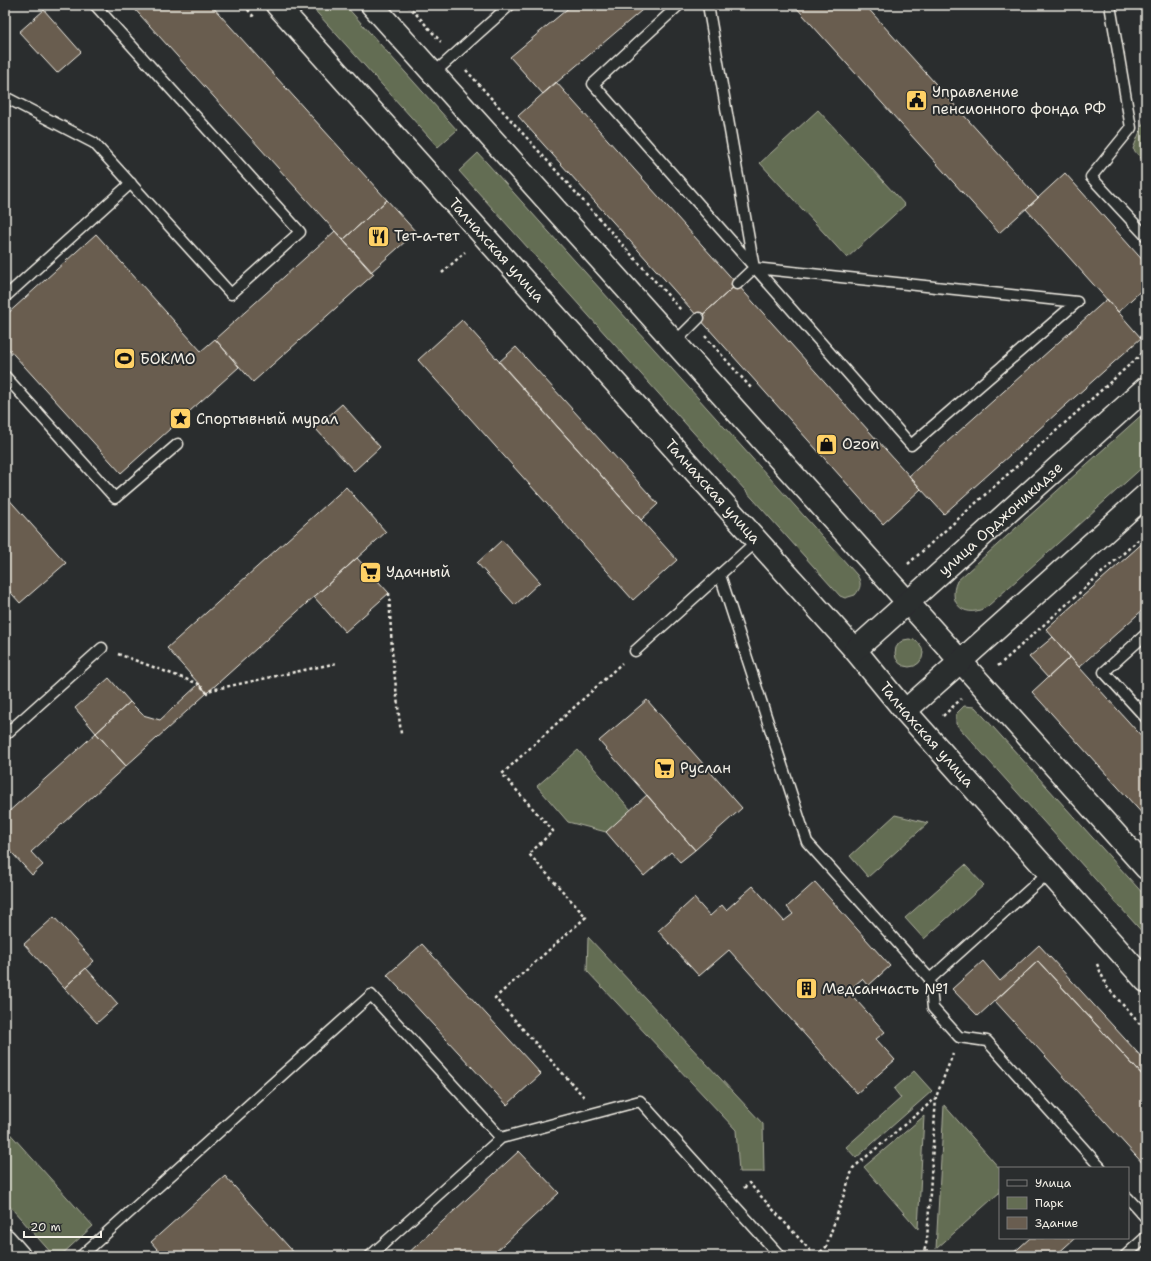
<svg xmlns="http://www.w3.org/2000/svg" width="1151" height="1261" viewBox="0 0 1151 1261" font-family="'Shantell Sans',sans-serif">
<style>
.green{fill:#646d53;stroke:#acaf9e}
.building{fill:#695d50;stroke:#f4f1e8}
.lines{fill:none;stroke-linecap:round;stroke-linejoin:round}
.lane-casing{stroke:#f4f1e8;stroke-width:13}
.secondary-casing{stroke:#f4f1e8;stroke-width:25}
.path{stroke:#f4f1e8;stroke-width:2.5;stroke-dasharray:3 3;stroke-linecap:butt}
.lane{stroke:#2a2d2e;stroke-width:10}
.secondary{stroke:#2a2d2e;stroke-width:22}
.labels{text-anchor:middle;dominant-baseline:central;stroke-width:4;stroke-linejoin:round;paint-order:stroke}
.poi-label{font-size:15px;fill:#f4f1e8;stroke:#2a2d2e;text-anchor:start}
.street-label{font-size:15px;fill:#f4f1e8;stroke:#2a2d2e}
</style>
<rect width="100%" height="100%" fill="#2a2d2e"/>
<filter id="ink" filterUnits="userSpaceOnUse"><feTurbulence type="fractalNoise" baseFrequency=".025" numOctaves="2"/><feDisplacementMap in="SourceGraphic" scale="8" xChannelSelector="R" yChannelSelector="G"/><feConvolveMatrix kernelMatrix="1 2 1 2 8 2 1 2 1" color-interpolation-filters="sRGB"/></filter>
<g filter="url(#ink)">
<!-- green -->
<path class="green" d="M 310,5 L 345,5 L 457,130 L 438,147 Z
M 818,110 L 905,205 L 847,258 L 760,163 Z
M 1146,116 L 1146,164 L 1133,149 Z
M 478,153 L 857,575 C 862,583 861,588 855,595 L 845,598 L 840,596 L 459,171 Z
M 1146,411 L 1146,464 L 988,606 C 967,620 946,605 957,581 Z
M895 653a14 14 0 1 1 28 0a14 14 0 1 1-28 0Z
M 964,706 L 975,707 L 1146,897 L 1146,936 L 956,724 L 956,714 Z
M 578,750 L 631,810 L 606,832 L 568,822 L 537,786 Z
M 895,815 L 928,823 L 868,877 L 850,856 Z
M 965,865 L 984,885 L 924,939 L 905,918 Z
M 588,937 L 763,1124 L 764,1172 L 739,1172 L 736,1130 L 587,971 Z
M 914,1071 L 932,1091 L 856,1158 L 846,1147 L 901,1098 L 894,1089 Z
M 944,1105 L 1000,1169 L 1000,1192 L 936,1249 Z
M 924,1116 L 918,1229 L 864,1167 Z
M 5,1128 L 93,1226 L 60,1256 L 54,1256 L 5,1201 Z"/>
<!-- building -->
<path class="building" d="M 131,5 L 211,5 L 387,200 L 343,240 Z
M 572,5 L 648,5 L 543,94 L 510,57 Z
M 794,5 L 865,5 L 1038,198 L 999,233 Z
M 44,10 L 81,52 L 57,73 L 19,32 Z
M 556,82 L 737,284 L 699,318 L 518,116 Z
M 1065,173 L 1146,264 L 1146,286 L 1118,312 L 1026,209 Z
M 387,200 L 416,232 L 371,272 L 343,240 Z
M 335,231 L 374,274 L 253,382 L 215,339 Z
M 96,234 L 201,351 L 215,339 L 239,367 L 121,473 L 5,345 L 5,316 Z
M 737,284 L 921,489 L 883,524 L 699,318 Z
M 1107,299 L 1141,338 L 944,514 L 909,476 Z
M 462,320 L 677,560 L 633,600 L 418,360 Z
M 516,347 L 658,504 L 641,520 L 499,362 Z
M 342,404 L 380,447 L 354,471 L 315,428 Z
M 346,487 L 386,532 L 207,693 L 167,648 Z
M 5,495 L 66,563 L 20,603 L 5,586 Z
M 502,540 L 540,582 L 515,605 L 477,563 Z
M 1146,540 L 1146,607 L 1079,667 L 1046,629 Z
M 357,558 L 389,593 L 345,632 L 314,597 Z
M 1053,637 L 1070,657 L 1048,678 L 1029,657 Z
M 1070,657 L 1146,741 L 1146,818 L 1032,692 Z
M 109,678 L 130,702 L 96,733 L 75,708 Z
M 199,684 L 207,693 L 126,766 L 96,733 L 130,702 L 143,715 L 160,720 Z
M 647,700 L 742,808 L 695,850 L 599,741 Z
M 96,733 L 126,766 L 31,852 L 43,865 L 32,875 L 5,845 L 5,815 Z
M 647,795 L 695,850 L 680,862 L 671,852 L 644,876 L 606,832 Z
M 815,882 L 890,966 L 868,986 L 862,979 L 848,991 L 885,1032 L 876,1039 L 895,1060 L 857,1093 L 729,950 L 699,976 L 658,931 L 694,898 L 710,916 L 722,905 L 726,910 L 753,886 L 784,921 L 793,914 L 787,907 Z
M 54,917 L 94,961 L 64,988 L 24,944 Z
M 422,944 L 541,1074 L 507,1105 L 387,975 Z
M 1039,945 L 1146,1062 L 1146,1079 L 1038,961 L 978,1016 L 952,989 L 983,961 L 1000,981 Z
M 1038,961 L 1146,1079 L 1146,1167 L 995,1001 Z
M 86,968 L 118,1004 L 97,1023 L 64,988 Z
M 519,1151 L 559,1193 L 491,1256 L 405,1256 Z
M 225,1176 L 297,1256 L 163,1256 L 151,1242 Z
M 1030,1238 L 1075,1238 L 1055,1256 L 1010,1256 Z"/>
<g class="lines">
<defs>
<path id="lane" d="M 679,5 L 593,84 L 911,445 L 1077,302
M 708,5 L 754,268
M 1110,5 L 1131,128 L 1091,177 L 1146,236
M 434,73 L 510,5
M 5,97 L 94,143 L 231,294 L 300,232 L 95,5
M 754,268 L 1077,302
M 737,284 L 754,268
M 5,297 L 131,183
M 675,342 L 699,318
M 5,376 L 115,498 L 178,444
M 720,575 L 807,842 L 930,979 L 933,1008 L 959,1037 L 987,1041 L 1101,1168
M 1146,634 L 1104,672 L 1146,718
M 635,651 L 757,541
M 5,735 L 102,648
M 930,979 L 1049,872
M 1128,1198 L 1146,1218
M 81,1256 L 371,995 L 501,1138
M 370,1256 L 501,1138 L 640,1101 L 780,1256
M 1125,1256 L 1146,1237"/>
<g id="secondary">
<path id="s1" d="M 277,5 L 855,650 L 905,711 L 1146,981"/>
<path d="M 372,5 L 1146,868"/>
<path id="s2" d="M 855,650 L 1146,388"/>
<path d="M 905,711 L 1146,495"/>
<path d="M 5,1240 L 19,1256"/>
</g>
</defs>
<!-- lane casing -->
<use href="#lane" class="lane-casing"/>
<!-- secondary casing -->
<use href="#secondary" class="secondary-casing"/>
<!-- path -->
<path class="path" d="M 244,5 L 254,17
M 408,5 L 441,42
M 466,70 L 681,310
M 442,273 L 465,252
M 705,336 L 751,388
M 908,564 L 1146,350
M 389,593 L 392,651 L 401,734
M 118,654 L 199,684 L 207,693 L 211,690 L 337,663
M 998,666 L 1146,533
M 943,716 L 961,699
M 1097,964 L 1107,987 L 1146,1031
M 584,1097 L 495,998 L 586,917 L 529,854 L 553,831 L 502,774 L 622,663
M 744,1188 L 749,1183 L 815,1256
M 816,1256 L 826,1247 L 853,1168 L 936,1098
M 923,1256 L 927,1240 L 936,1097 L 953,1054"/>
<!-- lane -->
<use href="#lane" class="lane"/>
<!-- secondary -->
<use href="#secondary" class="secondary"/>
</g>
</g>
<!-- icons -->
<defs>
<symbol id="civic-square" viewBox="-11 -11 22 22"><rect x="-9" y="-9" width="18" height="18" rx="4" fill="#ffd166" stroke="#2a2d2e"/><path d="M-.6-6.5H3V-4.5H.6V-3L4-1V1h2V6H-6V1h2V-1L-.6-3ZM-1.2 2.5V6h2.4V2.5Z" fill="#111"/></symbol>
<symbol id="restaurant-square" viewBox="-11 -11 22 22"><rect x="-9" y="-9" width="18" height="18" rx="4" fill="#ffd166" stroke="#2a2d2e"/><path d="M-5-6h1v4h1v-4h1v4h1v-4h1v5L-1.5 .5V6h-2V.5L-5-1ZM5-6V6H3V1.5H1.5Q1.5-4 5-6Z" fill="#111"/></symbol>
<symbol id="stadium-square" viewBox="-11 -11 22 22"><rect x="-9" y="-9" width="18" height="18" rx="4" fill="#ffd166" stroke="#2a2d2e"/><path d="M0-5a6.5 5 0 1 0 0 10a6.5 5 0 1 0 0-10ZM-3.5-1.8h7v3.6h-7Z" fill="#111"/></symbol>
<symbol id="sight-square" viewBox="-11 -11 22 22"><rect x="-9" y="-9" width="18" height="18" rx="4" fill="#ffd166" stroke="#2a2d2e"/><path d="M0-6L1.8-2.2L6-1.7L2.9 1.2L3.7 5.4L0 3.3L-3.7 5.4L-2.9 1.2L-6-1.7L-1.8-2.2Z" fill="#111"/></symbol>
<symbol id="shop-square" viewBox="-11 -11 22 22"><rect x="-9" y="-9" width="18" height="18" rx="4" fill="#ffd166" stroke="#2a2d2e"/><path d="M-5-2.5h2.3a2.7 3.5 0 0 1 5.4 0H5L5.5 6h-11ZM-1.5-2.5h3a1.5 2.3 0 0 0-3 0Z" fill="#111"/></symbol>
<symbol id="supermarket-square" viewBox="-11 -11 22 22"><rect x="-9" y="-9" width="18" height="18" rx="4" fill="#ffd166" stroke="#2a2d2e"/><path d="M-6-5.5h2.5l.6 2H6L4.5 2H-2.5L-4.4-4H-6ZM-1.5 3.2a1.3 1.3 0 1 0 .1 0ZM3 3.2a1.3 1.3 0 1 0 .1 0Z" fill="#111"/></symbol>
<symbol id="building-square" viewBox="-11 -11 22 22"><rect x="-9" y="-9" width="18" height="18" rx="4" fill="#ffd166" stroke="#2a2d2e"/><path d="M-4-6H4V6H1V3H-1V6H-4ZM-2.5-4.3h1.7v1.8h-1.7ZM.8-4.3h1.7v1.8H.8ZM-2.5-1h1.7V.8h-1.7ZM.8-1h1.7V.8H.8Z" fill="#111"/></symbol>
</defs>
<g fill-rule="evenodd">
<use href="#civic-square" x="904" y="88" width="25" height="25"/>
<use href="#restaurant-square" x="366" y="224" width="25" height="25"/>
<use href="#stadium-square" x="112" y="346" width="25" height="25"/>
<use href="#sight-square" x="168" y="406" width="25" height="25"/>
<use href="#shop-square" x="814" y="432" width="25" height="25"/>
<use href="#supermarket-square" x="358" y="560" width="25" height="25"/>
<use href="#supermarket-square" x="652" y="756" width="25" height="25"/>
<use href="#building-square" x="794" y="976" width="25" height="25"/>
</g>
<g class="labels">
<!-- poi labels -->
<g class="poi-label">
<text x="932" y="92">Управление<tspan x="932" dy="17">пенсионного фонда РФ</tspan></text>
<text x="394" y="236">Тет-а-тет</text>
<text x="140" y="359">БОКМО</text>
<text x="196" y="419">Спортывный мурал</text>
<text x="842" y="444">Ozon</text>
<text x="386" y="572">Удачный</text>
<text x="680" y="768">Руслан</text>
<text x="822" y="989">Медсанчасть №1</text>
</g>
<!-- street labels -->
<g class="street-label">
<text stroke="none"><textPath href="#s1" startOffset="329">Талнахская улица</textPath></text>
<text stroke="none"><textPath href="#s1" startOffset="653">Талнахская улица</textPath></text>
<text stroke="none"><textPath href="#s2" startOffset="196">улица Орджоникидзе</textPath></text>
<text stroke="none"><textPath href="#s1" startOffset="977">Талнахская улица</textPath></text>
</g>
</g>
<!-- margin -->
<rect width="1151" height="1261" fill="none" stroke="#2a2d2e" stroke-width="20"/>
<rect x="10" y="10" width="1131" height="1241" fill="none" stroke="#f4f1e8" stroke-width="1.5" filter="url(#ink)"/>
<!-- legend -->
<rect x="999" y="1167" width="130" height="72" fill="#2a2d2e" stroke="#7b7b78"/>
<rect x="1007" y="1180" width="20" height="6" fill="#2a2d2e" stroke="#7b7b78"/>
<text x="1035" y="1187" font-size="12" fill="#f4f1e8">Улица</text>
<rect x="1007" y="1197" width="20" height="12" fill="#646d53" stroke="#7b7b78"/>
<text x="1035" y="1207" font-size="12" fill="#f4f1e8">Парк</text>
<rect x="1007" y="1217" width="20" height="12" fill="#695d50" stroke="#7b7b78"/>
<text x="1035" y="1227" font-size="12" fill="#f4f1e8">Здание</text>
<!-- scale -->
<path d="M24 1231v6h77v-6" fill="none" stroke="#f4f1e8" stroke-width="2"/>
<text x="30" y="1231" font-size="12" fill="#f4f1e8" stroke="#2a2d2e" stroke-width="3" paint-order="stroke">20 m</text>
</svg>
